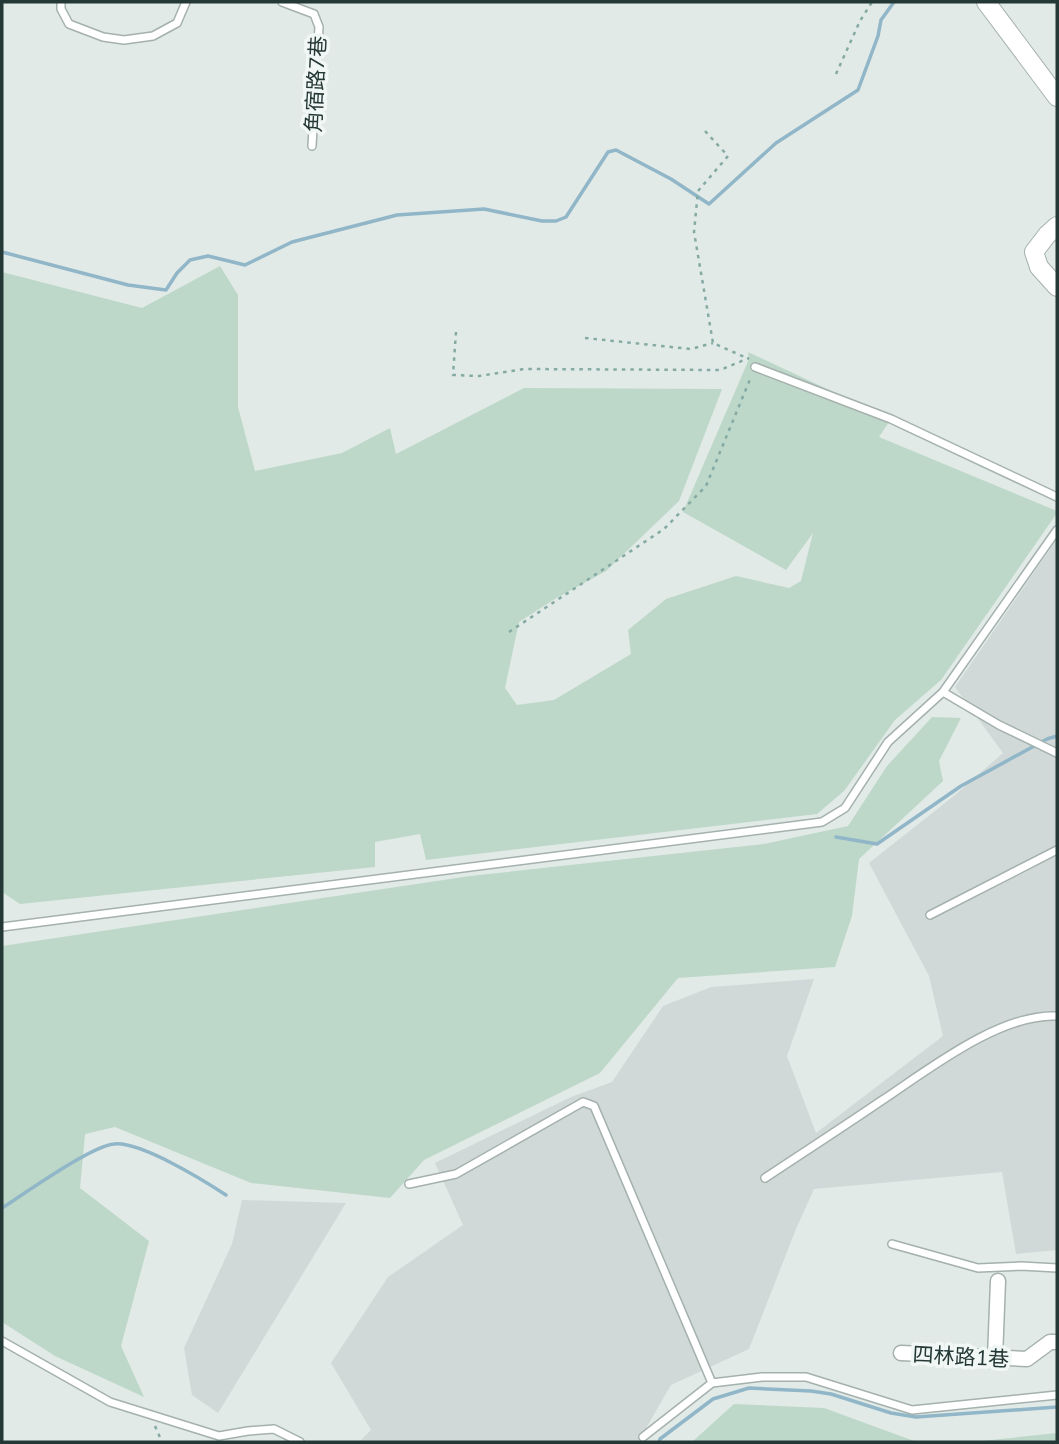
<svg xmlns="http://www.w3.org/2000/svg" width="1059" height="1444" viewBox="0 0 1059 1444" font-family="Mulish,'Noto Sans TC',sans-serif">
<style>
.built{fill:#d0d9d7}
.green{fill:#bdd8c9}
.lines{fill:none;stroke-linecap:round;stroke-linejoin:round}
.stream{stroke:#90b6c8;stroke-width:3.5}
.service-casing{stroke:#a5b1ae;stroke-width:10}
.minor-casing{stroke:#a5b1ae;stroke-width:17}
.tertiary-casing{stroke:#a5b1ae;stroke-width:20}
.path{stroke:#85aaa4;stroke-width:2.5;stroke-dasharray:3.5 5;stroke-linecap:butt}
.service{stroke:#fff;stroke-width:7}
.minor{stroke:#fff;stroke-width:14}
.tertiary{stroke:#fff;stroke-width:18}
.labels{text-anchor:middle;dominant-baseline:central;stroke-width:7;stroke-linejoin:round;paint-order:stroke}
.street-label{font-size:21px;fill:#243836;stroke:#f1f7f5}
</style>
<rect width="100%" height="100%" fill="#e1eae7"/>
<!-- built -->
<path class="built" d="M 1057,539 L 1057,1250 L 1016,1254 L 1002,1172 L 814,1189 L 796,1229 L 749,1349 L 671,1385 L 638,1442 L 359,1442 L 371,1430 L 331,1363 L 388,1277 L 463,1225 L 435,1163 L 571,1097 L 612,1082 L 663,1006 L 711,987 L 814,979 L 787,1056 L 816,1133 L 943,1036 L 929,976 L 869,863 L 955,795 L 1003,753 L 955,687 Z
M 242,1200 L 346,1203 L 218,1413 L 192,1395 L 184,1348 L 232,1244 Z"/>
<!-- green -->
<path class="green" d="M 220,266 L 238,295 L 238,407 L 255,471 L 342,453 L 390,428 L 396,454 L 524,388 L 722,389 L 679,501 L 606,571 L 553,600 L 519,622 L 505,688 L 517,705 L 554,700 L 631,654 L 628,630 L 666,599 L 736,576 L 789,588 L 801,581 L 813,533 L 786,570 L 683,512 L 749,359 L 748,352 L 891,419 L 879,437 L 1057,511 L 1057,513 L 941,680 L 895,720 L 844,791 L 817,814 L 426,860 L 420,834 L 375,842 L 375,867 L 20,904 L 2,892 L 2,272 L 142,308 Z
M 932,717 L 961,718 L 939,761 L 943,781 L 859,859 L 852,916 L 835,967 L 678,978 L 600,1073 L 424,1160 L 390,1198 L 251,1183 L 115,1127 L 85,1134 L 80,1188 L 149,1241 L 121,1346 L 144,1397 L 55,1356 L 2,1322 L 2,946 L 470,876 L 764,844 L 848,826 L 887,766 Z
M 734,1404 L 824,1408 L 917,1442 L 692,1442 Z
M 1057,1433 L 1057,1442 L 972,1442 Z"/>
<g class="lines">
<!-- stream -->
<path class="stream" d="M 2,252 L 128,285 L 166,290 L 177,273 L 190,260 L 208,256 L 245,265 L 292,242 L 397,215 L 484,209 L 542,221 L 556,221 L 566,217 L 608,152 L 616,150 L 671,179 L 709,204 L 776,143 L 858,90 L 878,36 L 881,20 L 894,2
M 836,837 L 877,844 L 961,786 L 1047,739 L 1057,736
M 2,1208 C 24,1194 91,1146 114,1144 C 140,1141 203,1180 226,1195
M 659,1442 L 660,1439 L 713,1399 L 749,1388 L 811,1391 L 831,1394 L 891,1413 L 916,1417 L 1057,1407"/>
<defs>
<path id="service" d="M 61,2 L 61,9 L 69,24 L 103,37 L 124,40 L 153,36 L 177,23 L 186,2
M 282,2 L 314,14 L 319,27 L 312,146
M 755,367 L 891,419 L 1057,497
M 943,692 L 999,725 L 1057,753
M 930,915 L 1057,850
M 2,927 L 822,822 L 845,808 L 888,742 L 943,692 L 1057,530
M 765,1178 C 804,1152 843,1127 881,1101 C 928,1070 1000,1013 1057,1016
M 409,1184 L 456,1174 L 583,1102 L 594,1106 L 712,1383
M 892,1244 L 978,1268 L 1021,1266 L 1057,1268
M 2,1341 L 110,1402 L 219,1436 L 248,1431 L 274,1429 L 300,1442
M 643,1437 L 712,1383 L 762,1377 L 806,1377 L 912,1410 L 1057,1395"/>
<path id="minor" d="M 901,1353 L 1027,1359 L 1050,1342 L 1057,1342
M 995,1358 L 998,1281"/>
<path id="tertiary" d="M 986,2 L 1057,97
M 1057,226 L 1047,235 L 1034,252 L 1039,267 L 1057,287"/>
</defs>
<!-- service casing -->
<use href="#service" class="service-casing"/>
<!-- minor casing -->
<use href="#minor" class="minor-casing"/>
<!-- tertiary casing -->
<use href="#tertiary" class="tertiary-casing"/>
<!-- path -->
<path class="path" d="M 836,74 L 860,21 L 872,2
M 705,131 L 728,156 L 698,191 L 694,232 L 713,343 L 749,359
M 456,332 L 453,375 L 479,376 L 524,369 L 720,370 L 749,358
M 585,338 L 691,349 L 713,343
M 509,632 L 664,529 L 706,486 L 751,377
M 155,1426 L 162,1442"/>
<!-- service -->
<use href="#service" class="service"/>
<!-- minor -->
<use href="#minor" class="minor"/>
<!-- tertiary -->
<use href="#tertiary" class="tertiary"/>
</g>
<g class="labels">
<!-- street labels -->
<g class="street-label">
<text transform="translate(315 84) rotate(-87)">角宿路7巷</text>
<text transform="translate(961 1356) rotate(3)">四林路1巷</text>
</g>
</g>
<!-- border -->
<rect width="1059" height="1444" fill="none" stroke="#243836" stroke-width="7"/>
</svg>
